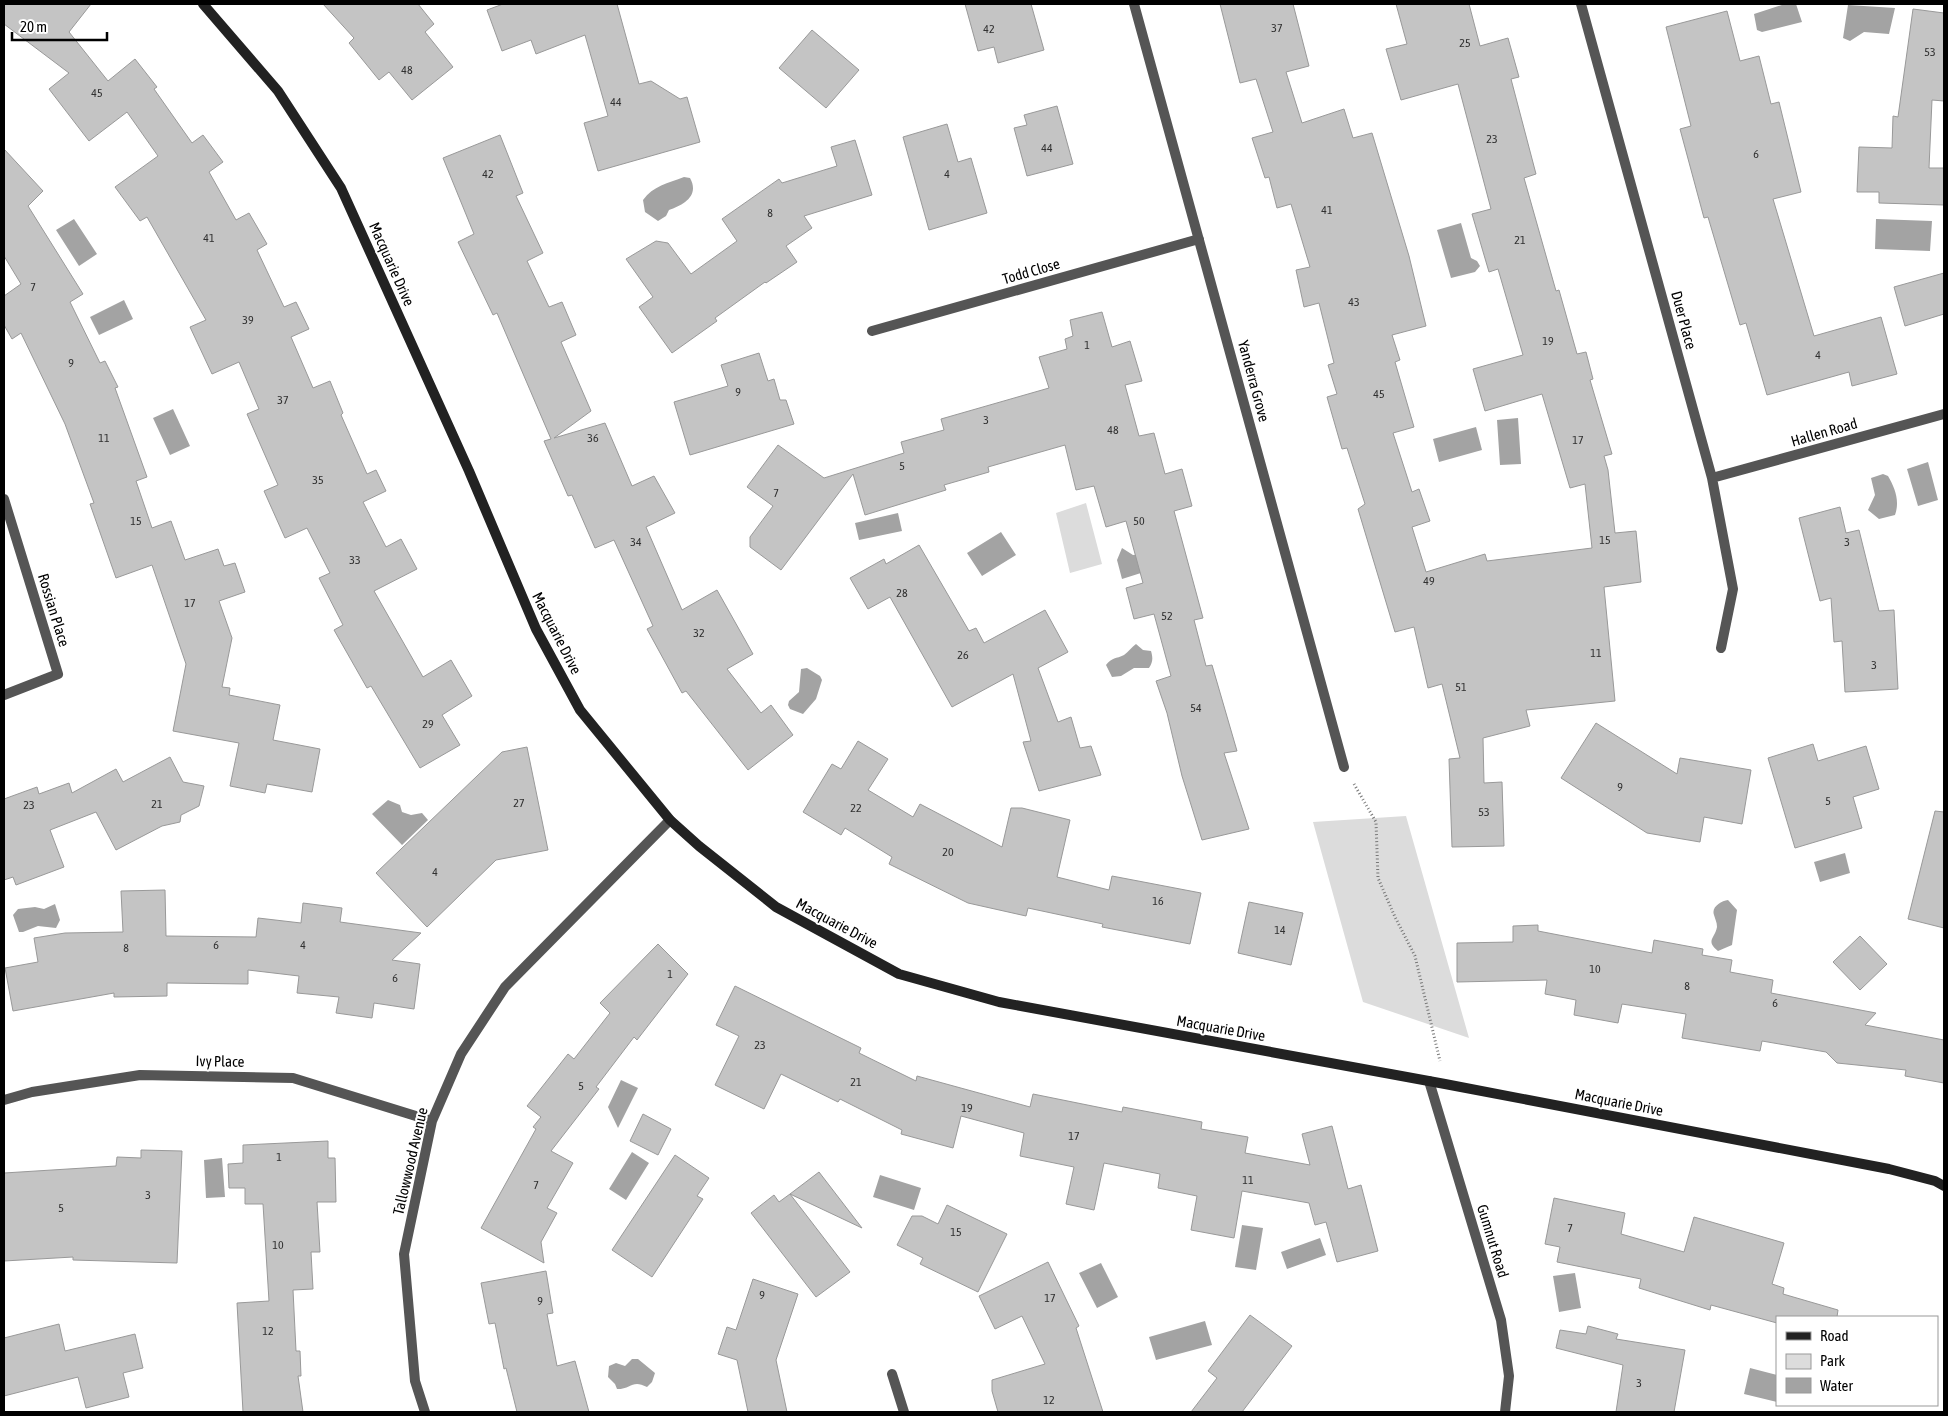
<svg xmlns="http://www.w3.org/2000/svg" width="1948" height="1416" viewBox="0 0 1948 1416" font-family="'Asap Condensed',sans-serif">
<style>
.green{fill:#dcdcdc}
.water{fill:#a3a3a3}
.building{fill:#c4c4c4;stroke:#999}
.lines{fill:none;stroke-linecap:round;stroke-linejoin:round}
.path{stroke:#777;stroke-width:3;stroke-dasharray:1 2.5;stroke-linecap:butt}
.street{stroke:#555;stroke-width:10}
.secondary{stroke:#222;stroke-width:10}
.labels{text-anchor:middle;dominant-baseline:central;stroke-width:4;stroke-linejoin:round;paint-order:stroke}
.number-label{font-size:12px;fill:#313131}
.street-label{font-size:15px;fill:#000;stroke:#fff}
</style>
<rect width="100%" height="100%" fill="#fff"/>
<!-- green -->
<path class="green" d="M 1086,503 L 1102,564 L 1070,573 L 1056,513 Z
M 1406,816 L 1469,1038 L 1363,1002 L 1313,822 Z"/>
<!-- water -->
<path class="water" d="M 1785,4 L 1796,4 L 1802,22 L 1762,32 L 1757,30 L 1754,14 Z
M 1848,5 L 1895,8 L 1889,34 L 1864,32 L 1850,41 L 1843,38 Z
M 684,177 L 690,178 C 700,196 683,205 669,210 L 666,216 L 658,221 L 645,212 L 643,200 C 653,186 668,183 684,177 Z
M 74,219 L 97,254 L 79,266 L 56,230 Z
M 1876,219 L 1932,221 L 1930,251 L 1875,249 Z
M 1461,223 L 1471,258 L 1477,261 L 1480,266 L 1475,272 L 1451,278 L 1437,230 Z
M 124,300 L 133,319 L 99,335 L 90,317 Z
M 173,409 L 190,446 L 170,455 L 153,418 Z
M 1518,418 L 1521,464 L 1500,465 L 1497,420 Z
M 1476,427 L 1482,450 L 1439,462 L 1433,439 Z
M 1928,462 L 1938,500 L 1918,506 L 1907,469 Z
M 1883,474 L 1888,476 C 1895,488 1900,501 1895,515 L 1879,519 L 1868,510 L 1875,495 L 1871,478 Z
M 898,513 L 902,531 L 859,540 L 855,523 Z
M 1001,532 L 1016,555 L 982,576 L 967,553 Z
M 1122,548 L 1133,555 L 1143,554 L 1163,566 L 1122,579 L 1117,560 Z
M 1136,644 L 1143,650 L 1151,651 C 1153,658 1153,662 1149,668 L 1134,668 L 1121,676 L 1112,677 L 1106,665 C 1112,657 1116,659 1124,655 C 1128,652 1132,647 1136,644 Z
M 807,668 L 820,676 L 822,680 L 816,699 L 803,714 L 790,709 L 788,705 L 789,701 L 799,692 L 801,669 Z
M 388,800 L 400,805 L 402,812 L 411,815 L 422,813 L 428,820 L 402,845 L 372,814 Z
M 1845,853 L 1850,873 L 1820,882 L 1814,862 Z
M 1728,900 L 1737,910 L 1732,945 L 1718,951 C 1705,940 1715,939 1717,927 C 1717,922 1715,919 1714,915 C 1711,907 1721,901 1728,900 Z
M 55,904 L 60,920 L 56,928 L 38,926 L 23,932 L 19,932 L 13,915 L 18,909 L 35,907 L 44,909 Z
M 621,1080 L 638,1088 L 618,1128 L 608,1107 Z
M 632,1152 L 649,1163 L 626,1200 L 609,1189 Z
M 222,1158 L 225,1197 L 206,1198 L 204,1160 Z
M 880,1175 L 921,1188 L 914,1210 L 873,1197 Z
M 1242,1225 L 1263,1228 L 1256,1270 L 1235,1267 Z
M 1320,1238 L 1326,1255 L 1287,1269 L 1281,1252 Z
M 1101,1263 L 1118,1297 L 1097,1308 L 1079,1273 Z
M 1575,1273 L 1581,1308 L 1559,1312 L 1553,1276 Z
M 1205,1321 L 1212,1345 L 1156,1360 L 1149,1337 Z
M 632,1359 L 638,1359 L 655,1373 L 652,1382 L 647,1387 C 632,1379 632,1389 617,1389 L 615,1384 L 608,1377 L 609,1366 L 616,1363 L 625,1366 Z
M 1750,1368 L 1777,1375 L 1777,1402 L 1744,1394 Z"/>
<!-- building -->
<path class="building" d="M 4,4 L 91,4 L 69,32 L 108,81 L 135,59 L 157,87 L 154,89 L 192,143 L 203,135 L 223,162 L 209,172 L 236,220 L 249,213 L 267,244 L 257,250 L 284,307 L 296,302 L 309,329 L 291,337 L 313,388 L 330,381 L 343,413 L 341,415 L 367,474 L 376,470 L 386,491 L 363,502 L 386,547 L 401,539 L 417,569 L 374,591 L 423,677 L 451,660 L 472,696 L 442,715 L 460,745 L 420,768 L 371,686 L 367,688 L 334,630 L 343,625 L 319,578 L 330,573 L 307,528 L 285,538 L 264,491 L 278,485 L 247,414 L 259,409 L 239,362 L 212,374 L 190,327 L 206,320 L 147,217 L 140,221 L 115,187 L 158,156 L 127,112 L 89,141 L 49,89 L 69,73 L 4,24 Z
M 323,4 L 418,4 L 434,24 L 425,32 L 453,67 L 412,100 L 389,72 L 379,80 L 349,43 L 354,38 Z
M 503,4 L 617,4 L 639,84 L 651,81 L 680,99 L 687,97 L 700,142 L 598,171 L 584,123 L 608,116 L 585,35 L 536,54 L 531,40 L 502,51 L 487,10 Z
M 965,4 L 1031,4 L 1044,50 L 998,63 L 994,47 L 978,51 Z
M 1220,4 L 1293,4 L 1309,66 L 1286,72 L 1302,123 L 1344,109 L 1353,138 L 1372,133 L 1409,256 L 1426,326 L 1392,335 L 1400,360 L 1395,362 L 1414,427 L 1393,433 L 1412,492 L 1419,489 L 1430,521 L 1412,527 L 1426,572 L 1485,554 L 1487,561 L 1592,548 L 1585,484 L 1570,488 L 1542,394 L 1485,411 L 1473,369 L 1523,355 L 1498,269 L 1489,272 L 1472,214 L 1491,209 L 1458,84 L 1401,100 L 1386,49 L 1407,44 L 1396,4 L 1469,4 L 1480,46 L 1508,38 L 1519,77 L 1511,79 L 1536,174 L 1524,178 L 1556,291 L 1559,290 L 1577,354 L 1586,352 L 1593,379 L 1590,380 L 1612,454 L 1604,456 L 1608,470 L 1615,533 L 1636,531 L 1641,582 L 1604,587 L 1615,701 L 1526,710 L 1530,726 L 1483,738 L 1484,783 L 1502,782 L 1504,846 L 1452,847 L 1449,759 L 1460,758 L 1442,684 L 1428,688 L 1414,627 L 1395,632 L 1358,509 L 1365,504 L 1347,448 L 1342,449 L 1327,397 L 1337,394 L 1328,365 L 1334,363 L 1319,303 L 1304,307 L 1296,270 L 1310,267 L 1291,204 L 1277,208 L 1269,177 L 1265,178 L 1252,138 L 1273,132 L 1256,79 L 1240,83 Z
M 1913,9 L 1944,13 L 1944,101 L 1932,100 L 1929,168 L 1944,168 L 1944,205 L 1879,203 L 1879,192 L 1857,192 L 1859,147 L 1892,148 L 1893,116 L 1898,117 Z
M 1727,11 L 1740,61 L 1759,56 L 1771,104 L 1779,102 L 1801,192 L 1773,199 L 1814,336 L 1881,317 L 1897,374 L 1852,386 L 1849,372 L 1767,395 L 1746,323 L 1740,325 L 1708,217 L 1704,218 L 1680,129 L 1691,126 L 1666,27 Z
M 812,30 L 859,70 L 826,108 L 779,68 Z
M 1057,106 L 1073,164 L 1027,176 L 1014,128 L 1027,125 L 1024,115 Z
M 947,124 L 958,162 L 971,158 L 987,213 L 929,230 L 903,137 Z
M 500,135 L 523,193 L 516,196 L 543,253 L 527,261 L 549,307 L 562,302 L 576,335 L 561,342 L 591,411 L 554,438 L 605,423 L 632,486 L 654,476 L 675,513 L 646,527 L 682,610 L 717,590 L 753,654 L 727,669 L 761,713 L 771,705 L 793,735 L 748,770 L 686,691 L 682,693 L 647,629 L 653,626 L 614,540 L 595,548 L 572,495 L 568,496 L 544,441 L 551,439 L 497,313 L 493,315 L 458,242 L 474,234 L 443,158 Z
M 855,140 L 872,195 L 804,216 L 812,228 L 786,246 L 797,262 L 766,283 L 765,282 L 715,318 L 717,321 L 672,353 L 639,307 L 653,297 L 626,259 L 656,241 L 668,243 L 691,274 L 737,241 L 722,219 L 779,179 L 782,183 L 837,166 L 831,147 Z
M 4,149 L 43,191 L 28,206 L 83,294 L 70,302 L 100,363 L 105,361 L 118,387 L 115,388 L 147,477 L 136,481 L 152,528 L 171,521 L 185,560 L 218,549 L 224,566 L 235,563 L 245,592 L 219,601 L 232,638 L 222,687 L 230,688 L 229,695 L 280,705 L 273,740 L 320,749 L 312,792 L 267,784 L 265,793 L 230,786 L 239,743 L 173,731 L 186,664 L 152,565 L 116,578 L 90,504 L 94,503 L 65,424 L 21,333 L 12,339 L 4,325 L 4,296 L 21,284 L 4,256 Z
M 1944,273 L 1944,314 L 1905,326 L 1894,287 Z
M 1102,312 L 1112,347 L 1130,341 L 1142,381 L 1125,385 L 1139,436 L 1154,433 L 1165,474 L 1182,469 L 1192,506 L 1174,511 L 1203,618 L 1194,620 L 1206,666 L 1212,665 L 1237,751 L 1224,753 L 1249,829 L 1202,840 L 1182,776 L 1167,713 L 1156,681 L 1171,676 L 1154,614 L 1134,619 L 1126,588 L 1143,583 L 1126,521 L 1106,527 L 1094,486 L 1076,490 L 1065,445 L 988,467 L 989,472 L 944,485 L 946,490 L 865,515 L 853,474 L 781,570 L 750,547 L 750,537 L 773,506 L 747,487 L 778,445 L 824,478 L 904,453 L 901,442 L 944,430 L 941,419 L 1049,388 L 1039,357 L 1067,349 L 1065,339 L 1073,336 L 1070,320 Z
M 759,353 L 768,381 L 774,379 L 780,400 L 786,400 L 794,424 L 690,455 L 674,402 L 728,386 L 721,365 Z
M 1840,507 L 1846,533 L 1859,530 L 1879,611 L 1894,610 L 1898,689 L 1845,692 L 1842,641 L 1834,642 L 1831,598 L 1820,601 L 1799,518 Z
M 919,545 L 969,631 L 976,628 L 984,643 L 1045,610 L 1068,652 L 1038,668 L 1058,722 L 1071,717 L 1080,748 L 1091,746 L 1101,775 L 1039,791 L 1023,742 L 1031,741 L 1013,674 L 952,707 L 890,597 L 868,609 L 850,578 L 884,559 L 886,564 Z
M 1596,723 L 1677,774 L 1680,758 L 1751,770 L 1742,824 L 1704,817 L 1700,842 L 1647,833 L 1561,778 Z
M 858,741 L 888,759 L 868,790 L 913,817 L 920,804 L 1002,847 L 1011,808 L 1022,808 L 1070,820 L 1057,877 L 1109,890 L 1112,876 L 1201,893 L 1190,944 L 1102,927 L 1103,924 L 1028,908 L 1026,916 L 968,903 L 889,864 L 892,857 L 845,828 L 841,835 L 803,812 L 832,764 L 841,769 Z
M 1813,744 L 1818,761 L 1866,746 L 1879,789 L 1853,797 L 1862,828 L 1795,848 L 1768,758 Z
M 527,747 L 548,850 L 496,860 L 427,927 L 376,873 L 502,752 Z
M 170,757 L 183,782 L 204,786 L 199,806 L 181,815 L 180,822 L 162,826 L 116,850 L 96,812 L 50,830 L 64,867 L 16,885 L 13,877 L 4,880 L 4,799 L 37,787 L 39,794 L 69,783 L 72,793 L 116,769 L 123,782 Z
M 1935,811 L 1944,812 L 1944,928 L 1908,919 Z
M 165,890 L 166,936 L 256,937 L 258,918 L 301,923 L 303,903 L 342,908 L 340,922 L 421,933 L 392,960 L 420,964 L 414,1009 L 374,1003 L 372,1018 L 336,1013 L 339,997 L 297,993 L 299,976 L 248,970 L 248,984 L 167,983 L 167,996 L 114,997 L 114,993 L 13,1011 L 5,968 L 38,962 L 34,938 L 65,933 L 123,932 L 121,891 Z
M 1249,902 L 1303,913 L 1291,965 L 1238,953 Z
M 1538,925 L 1538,931 L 1652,953 L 1654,940 L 1703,949 L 1702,955 L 1732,960 L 1730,972 L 1773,980 L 1771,993 L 1876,1013 L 1865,1025 L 1944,1040 L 1944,1083 L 1905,1076 L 1906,1070 L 1837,1063 L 1826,1052 L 1762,1041 L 1760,1051 L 1682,1038 L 1686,1014 L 1622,1004 L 1618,1023 L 1574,1015 L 1576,1000 L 1545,994 L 1547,980 L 1457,982 L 1457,943 L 1513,942 L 1513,926 Z
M 1860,936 L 1887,964 L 1860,990 L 1833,962 Z
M 658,944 L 688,974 L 637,1040 L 634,1037 L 596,1087 L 599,1089 L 551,1151 L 573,1163 L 547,1208 L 557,1213 L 541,1242 L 544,1263 L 481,1228 L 536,1129 L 533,1127 L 541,1117 L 527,1106 L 568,1054 L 574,1059 L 610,1013 L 600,1003 Z
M 735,986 L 861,1048 L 859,1053 L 916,1081 L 917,1076 L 1030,1107 L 1033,1094 L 1122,1112 L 1123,1107 L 1202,1122 L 1201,1129 L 1248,1137 L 1245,1153 L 1310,1165 L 1302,1134 L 1332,1126 L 1348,1189 L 1361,1185 L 1378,1251 L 1337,1262 L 1326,1222 L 1315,1225 L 1309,1203 L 1242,1191 L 1234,1238 L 1191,1230 L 1197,1196 L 1158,1188 L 1160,1174 L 1104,1163 L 1094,1210 L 1066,1204 L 1074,1167 L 1020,1156 L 1024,1133 L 961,1116 L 953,1148 L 901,1134 L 902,1130 L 840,1099 L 838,1102 L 781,1074 L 764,1109 L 715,1085 L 739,1036 L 716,1025 Z
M 643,1114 L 671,1129 L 658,1155 L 630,1141 Z
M 328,1141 L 328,1158 L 335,1158 L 336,1202 L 317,1202 L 320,1252 L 311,1252 L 313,1289 L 293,1290 L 296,1351 L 300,1351 L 301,1376 L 298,1376 L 303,1412 L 243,1412 L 237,1303 L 269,1301 L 263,1204 L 245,1204 L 245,1188 L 229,1188 L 228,1164 L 243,1163 L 243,1145 Z
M 141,1150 L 182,1151 L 177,1263 L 73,1260 L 73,1257 L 4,1261 L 4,1173 L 116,1166 L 117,1157 L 141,1158 Z
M 675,1155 L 709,1178 L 697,1196 L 703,1199 L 652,1277 L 612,1250 Z
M 819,1172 L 862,1228 L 790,1194 Z
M 790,1194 L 850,1272 L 816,1297 L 751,1213 L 774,1195 L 779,1202 Z
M 1554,1198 L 1625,1213 L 1621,1234 L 1684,1252 L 1694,1217 L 1784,1243 L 1772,1284 L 1784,1288 L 1783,1294 L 1838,1310 L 1837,1317 L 1777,1317 L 1777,1323 L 1711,1305 L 1710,1310 L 1639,1288 L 1641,1279 L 1557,1262 L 1560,1247 L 1545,1244 Z
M 947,1205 L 1007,1234 L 978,1292 L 920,1264 L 923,1258 L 897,1245 L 912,1216 L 922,1216 L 938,1224 Z
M 1048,1262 L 1079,1326 L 1076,1328 L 1103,1412 L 998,1412 L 992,1391 L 992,1380 L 1045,1364 L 1022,1316 L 995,1329 L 979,1296 Z
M 546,1271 L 553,1313 L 547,1314 L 557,1366 L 575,1361 L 589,1412 L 517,1412 L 506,1368 L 504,1369 L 495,1323 L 489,1324 L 481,1283 Z
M 753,1279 L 798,1294 L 776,1360 L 787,1412 L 748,1412 L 737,1360 L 718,1354 L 727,1327 L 736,1330 Z
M 1250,1315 L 1292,1346 L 1242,1412 L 1191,1412 L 1217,1378 L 1208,1371 Z
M 59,1324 L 65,1351 L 135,1334 L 143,1368 L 123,1373 L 129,1397 L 86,1408 L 78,1377 L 4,1396 L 4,1338 Z
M 1588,1326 L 1618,1334 L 1616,1339 L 1685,1350 L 1674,1412 L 1616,1412 L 1623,1365 L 1556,1348 L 1560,1330 L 1586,1334 Z"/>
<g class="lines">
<!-- path -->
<path class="path" d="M 1354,784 L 1376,822 L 1378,878 L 1395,917 L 1415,956 L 1440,1061"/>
<!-- street -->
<path class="street" d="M 1134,4 L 1344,767
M 1581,4 L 1712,478 L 1733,589 L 1721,648
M 872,331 L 1199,239
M 1712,478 L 1944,414
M 4,499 L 58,674 L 4,695
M 1429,1081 L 1501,1320 L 1509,1376 L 1505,1412
M 4,1100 L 32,1092 L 140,1075 L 293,1078 L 432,1121
M 892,1374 L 904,1412
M 425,1412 L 415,1381 L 404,1254 L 432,1121 L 461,1054 L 505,987 L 670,820"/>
<!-- secondary -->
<path class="secondary" d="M 203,4 L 278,91 L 341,188 L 469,471 L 536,629 L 580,710 L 670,820 L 699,846 L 776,907 L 899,974 L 999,1002 L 1445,1084 L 1889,1169 L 1935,1181 L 1944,1186"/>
</g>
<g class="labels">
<!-- number labels -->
<g class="number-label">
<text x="1277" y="28">37</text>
<text x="989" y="29">42</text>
<text x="1465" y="43">25</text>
<text x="1930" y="52">53</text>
<text x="407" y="70">48</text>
<text x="97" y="93">45</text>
<text x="616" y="102">44</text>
<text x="1492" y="139">23</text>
<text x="1047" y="148">44</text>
<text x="1756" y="154">6</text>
<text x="488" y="174">42</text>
<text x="947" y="174">4</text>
<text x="1327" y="210">41</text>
<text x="770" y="213">8</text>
<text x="209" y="238">41</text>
<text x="1520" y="240">21</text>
<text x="33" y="287">7</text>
<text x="1354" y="302">43</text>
<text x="248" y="320">39</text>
<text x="1548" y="341">19</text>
<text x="1087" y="345">1</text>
<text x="1818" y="355">4</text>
<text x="71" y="363">9</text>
<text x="738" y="392">9</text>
<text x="1379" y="394">45</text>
<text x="283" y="400">37</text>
<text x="986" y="420">3</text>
<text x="1113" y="430">48</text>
<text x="104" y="438">11</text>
<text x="593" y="438">36</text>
<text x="1578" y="440">17</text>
<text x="902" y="466">5</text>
<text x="318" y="480">35</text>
<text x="776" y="493">7</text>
<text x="136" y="521">15</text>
<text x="1139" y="521">50</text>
<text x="1605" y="540">15</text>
<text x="636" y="542">34</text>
<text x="1847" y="542">3</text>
<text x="355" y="560">33</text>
<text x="1429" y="581">49</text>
<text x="902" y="593">28</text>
<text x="190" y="603">17</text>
<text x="1167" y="616">52</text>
<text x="699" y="633">32</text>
<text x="1596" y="653">11</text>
<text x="963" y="655">26</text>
<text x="1874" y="665">3</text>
<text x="1461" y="687">51</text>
<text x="1196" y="708">54</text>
<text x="428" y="724">29</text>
<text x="1620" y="787">9</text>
<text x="1828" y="801">5</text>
<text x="519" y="803">27</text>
<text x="157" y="804">21</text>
<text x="29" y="805">23</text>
<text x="856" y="808">22</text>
<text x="1484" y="812">53</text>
<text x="948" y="852">20</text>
<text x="435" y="872">4</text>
<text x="1158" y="901">16</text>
<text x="1280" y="930">14</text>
<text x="216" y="945">6</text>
<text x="303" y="945">4</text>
<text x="126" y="948">8</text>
<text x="1595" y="969">10</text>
<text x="670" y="974">1</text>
<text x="395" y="978">6</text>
<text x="1687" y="986">8</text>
<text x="1775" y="1003">6</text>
<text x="760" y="1045">23</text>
<text x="856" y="1082">21</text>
<text x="581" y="1086">5</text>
<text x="967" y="1108">19</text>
<text x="1074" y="1136">17</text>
<text x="279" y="1157">1</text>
<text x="1248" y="1180">11</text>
<text x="536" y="1185">7</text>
<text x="148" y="1195">3</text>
<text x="61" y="1208">5</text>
<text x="1570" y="1228">7</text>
<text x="956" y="1232">15</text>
<text x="278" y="1245">10</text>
<text x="762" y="1295">9</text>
<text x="1050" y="1298">17</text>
<text x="540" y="1301">9</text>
<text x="268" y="1331">12</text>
<text x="1639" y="1383">3</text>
<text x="1049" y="1400">12</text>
</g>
<!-- street labels -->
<g class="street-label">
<text transform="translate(392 264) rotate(66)">Macquarie Drive</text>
<text transform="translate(1031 271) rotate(-16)">Todd Close</text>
<text transform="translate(1684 320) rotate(75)">Duer Place</text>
<text transform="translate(1254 381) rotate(75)">Yanderra Grove</text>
<text transform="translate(1824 432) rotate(-16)">Hallen Road</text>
<text transform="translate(54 610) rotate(73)">Rossian Place</text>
<text transform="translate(557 633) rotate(63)">Macquarie Drive</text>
<text transform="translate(837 923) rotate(28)">Macquarie Drive</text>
<text transform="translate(1221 1028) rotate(10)">Macquarie Drive</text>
<text transform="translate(220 1061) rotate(1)">Ivy Place</text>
<text transform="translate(1619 1102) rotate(11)">Macquarie Drive</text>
<text transform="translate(410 1161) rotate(-77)">Tallowwood Avenue</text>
<text transform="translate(1493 1241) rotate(73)">Gumnut Road</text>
</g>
</g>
<!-- border -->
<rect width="1948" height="1416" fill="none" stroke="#000000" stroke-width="10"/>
<!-- legend -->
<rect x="1776" y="1316" width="162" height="90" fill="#ffffff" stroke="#999999"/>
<rect x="1786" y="1332" width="25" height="8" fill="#222222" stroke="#999999"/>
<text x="1820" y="1341" font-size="15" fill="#000000">Road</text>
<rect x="1786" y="1354" width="25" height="15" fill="#dcdcdc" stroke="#999999"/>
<text x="1820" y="1366" font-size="15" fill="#000000">Park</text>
<rect x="1786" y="1378" width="25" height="15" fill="#a3a3a3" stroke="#999999"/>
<text x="1820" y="1391" font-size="15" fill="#000000">Water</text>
<!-- scale -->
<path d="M12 32v8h95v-8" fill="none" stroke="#000000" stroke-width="2.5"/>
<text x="20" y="32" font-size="15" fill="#000000" stroke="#ffffff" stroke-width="4" paint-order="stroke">20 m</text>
</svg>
